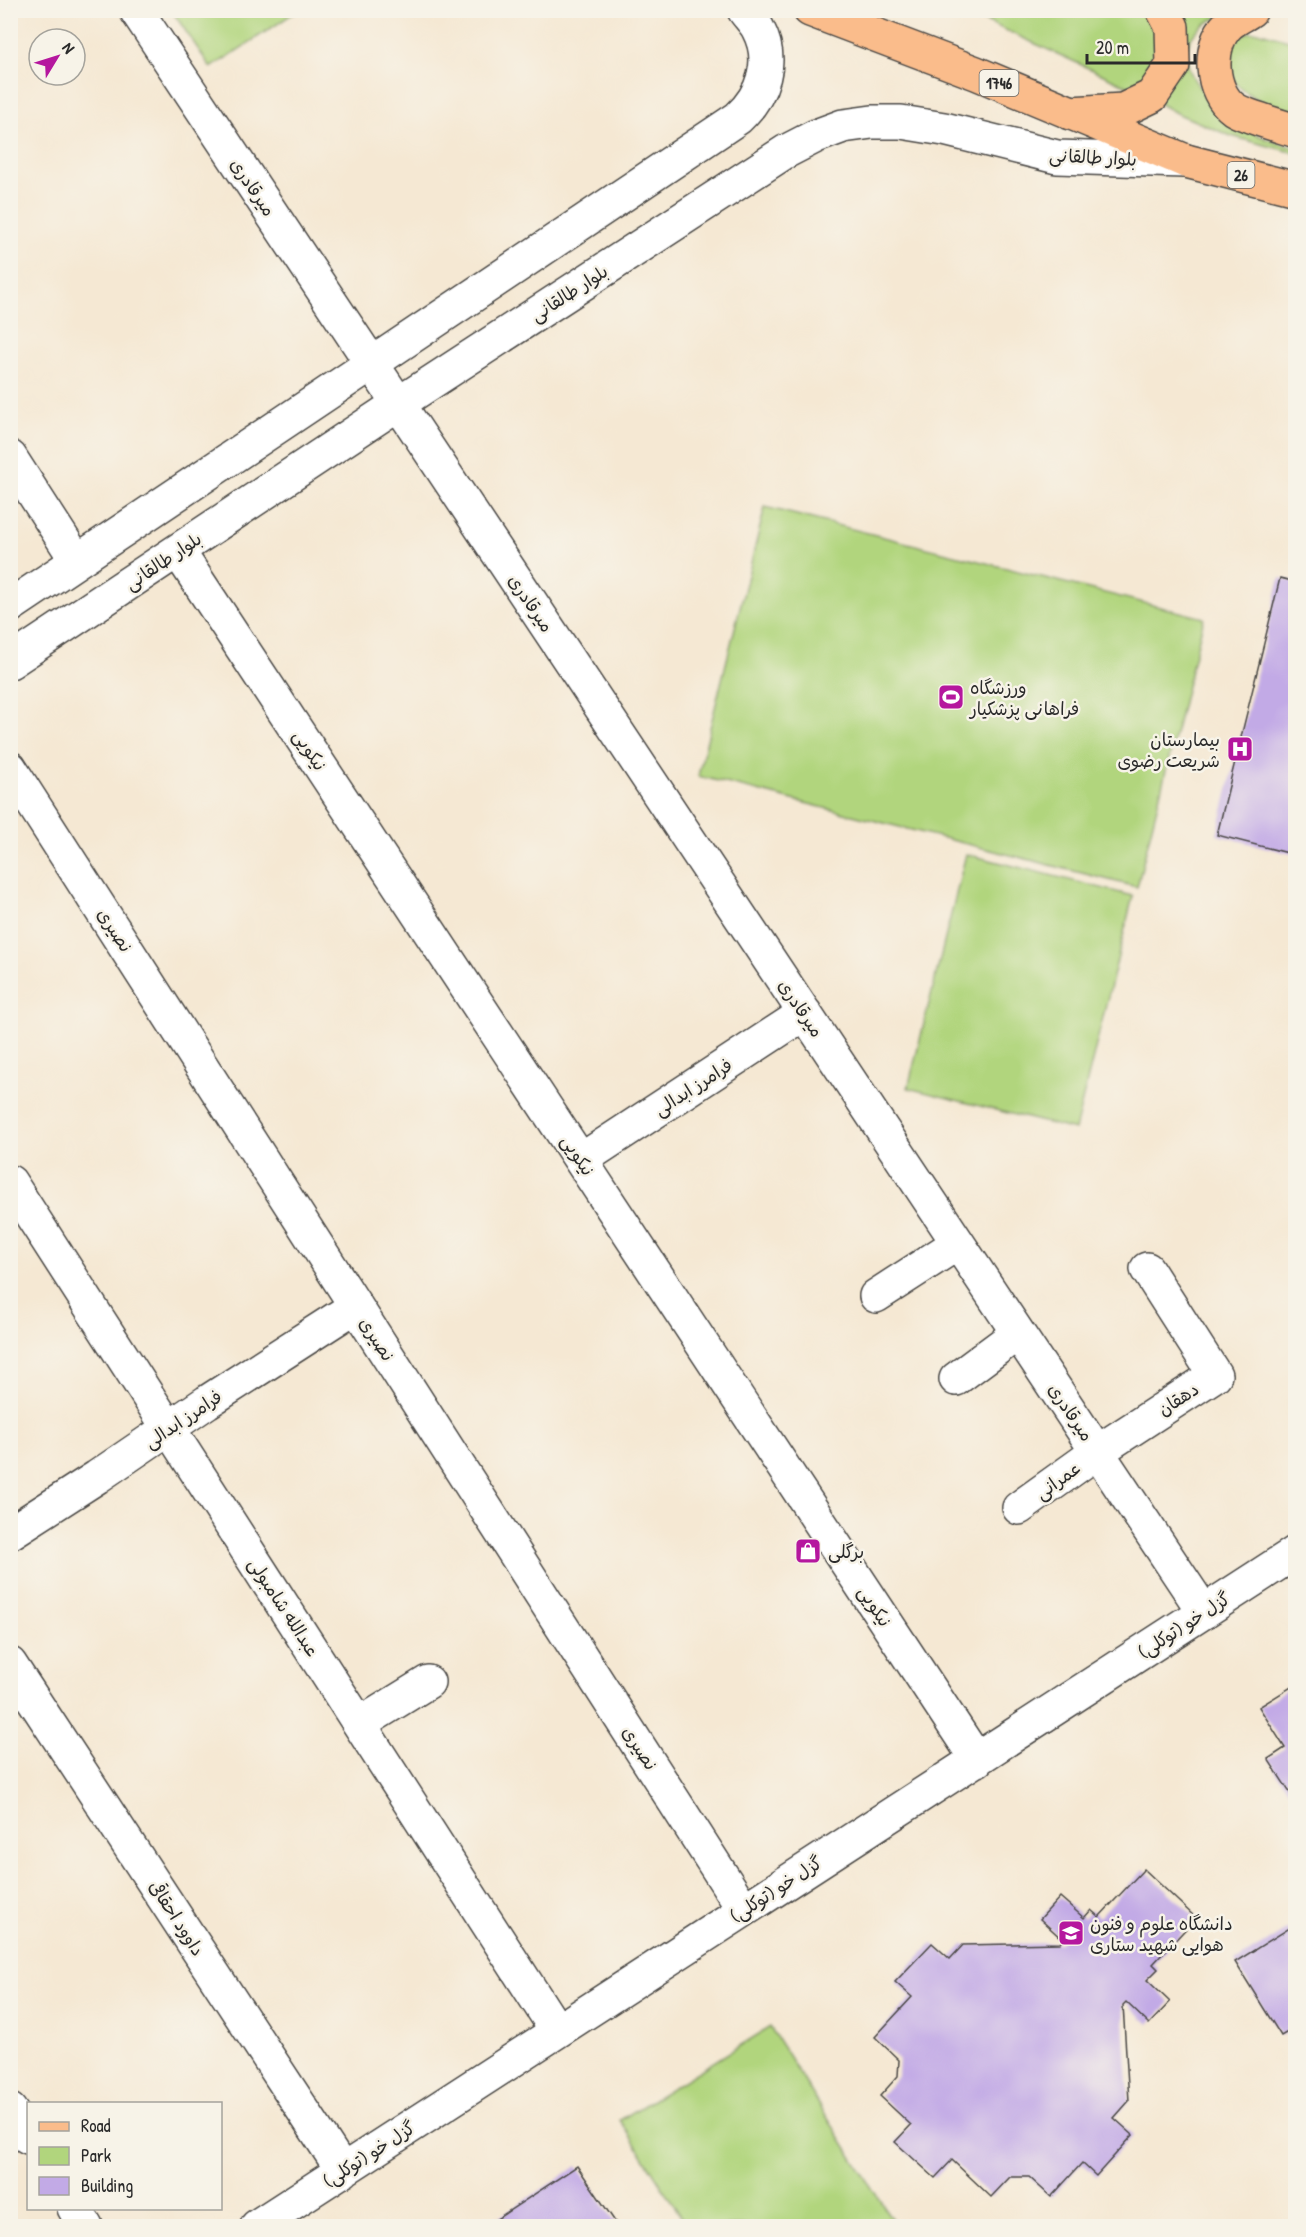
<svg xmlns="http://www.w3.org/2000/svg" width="1306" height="2237" viewBox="0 0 1306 2237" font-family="'Patrick Hand','Playpen Sans Arabic',sans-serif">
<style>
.green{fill:#b1d57d;stroke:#6e8054;stroke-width:1.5}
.building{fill:#c2aae6}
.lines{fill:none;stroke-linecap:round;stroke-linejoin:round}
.minor-casing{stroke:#494744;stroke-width:36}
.major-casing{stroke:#494744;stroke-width:36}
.highway-casing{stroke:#494744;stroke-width:36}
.minor{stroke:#fff;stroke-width:33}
.major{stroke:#fabc8b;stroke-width:33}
.highway{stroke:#fabc8b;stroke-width:33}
.labels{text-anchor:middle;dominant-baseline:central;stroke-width:5;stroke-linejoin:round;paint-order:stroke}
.shield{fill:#f7f3e8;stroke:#686764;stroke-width:1.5}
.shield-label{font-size:16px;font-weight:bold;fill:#2b2b2b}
.street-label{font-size:18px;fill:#2b2b2b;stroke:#f7f3e8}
.poi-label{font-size:18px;fill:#2b2b2b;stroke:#f7f3e8;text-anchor:start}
</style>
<rect width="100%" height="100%" fill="#f7f3e8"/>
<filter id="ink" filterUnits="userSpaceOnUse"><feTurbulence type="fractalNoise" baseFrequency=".0167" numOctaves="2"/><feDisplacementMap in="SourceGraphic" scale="12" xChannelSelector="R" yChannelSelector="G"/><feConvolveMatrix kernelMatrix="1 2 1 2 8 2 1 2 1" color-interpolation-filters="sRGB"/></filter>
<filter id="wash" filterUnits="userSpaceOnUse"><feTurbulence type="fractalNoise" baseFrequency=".008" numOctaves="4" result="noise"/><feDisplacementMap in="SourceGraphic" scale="24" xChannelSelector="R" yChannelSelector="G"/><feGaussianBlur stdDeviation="1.35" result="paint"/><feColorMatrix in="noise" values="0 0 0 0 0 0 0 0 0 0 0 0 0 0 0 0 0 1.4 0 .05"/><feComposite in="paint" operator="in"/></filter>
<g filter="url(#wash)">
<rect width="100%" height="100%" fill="#f5e8d3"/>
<!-- green -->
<path class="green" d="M 1215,10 L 1226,13 C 1219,17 1209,21 1202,26 C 1157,65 1224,117 1256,134 C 1268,141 1283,144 1295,148 L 1295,153 L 1231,136 L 1176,113 L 1134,89 L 964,11 Z
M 172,11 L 297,11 L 211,68 Z
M 1249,32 L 1261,32 L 1295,42 L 1295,113 C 1275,107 1245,98 1233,79 C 1229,74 1229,62 1230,56 C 1231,42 1237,37 1249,32 Z
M 765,507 L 1204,618 L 1137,887 L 698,776 Z
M 966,854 L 1133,896 L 1075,1130 L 908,1088 Z
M 770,2027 L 896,2226 L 687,2226 L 620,2120 Z"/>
<g id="blocks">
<!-- building -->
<path class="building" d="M 1280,578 L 1296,582 L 1296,855 L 1217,835 Z
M 1296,1684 L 1296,1802 L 1268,1759 L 1285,1748 L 1259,1707 Z
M 1144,1869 L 1196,1918 L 1153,1964 L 1158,1969 L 1147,1980 L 1170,2002 L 1149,2024 L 1126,2002 L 1123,2005 L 1129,2101 L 1114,2118 L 1133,2135 L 1096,2176 L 1082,2163 L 1051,2197 L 1029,2177 L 1010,2177 L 991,2197 L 952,2160 L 935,2178 L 895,2142 L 911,2125 L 880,2096 L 898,2076 L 899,2060 L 875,2037 L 912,1997 L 895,1982 L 932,1943 L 950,1959 L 963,1945 L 1060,1943 L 1063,1940 L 1040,1919 L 1060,1897 L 1084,1918 L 1091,1910 L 1099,1917 Z
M 1296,1924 L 1296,2027 L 1281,2036 L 1235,1962 Z
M 577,2166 L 618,2226 L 486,2226 Z"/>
</g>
</g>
<g filter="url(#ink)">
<use href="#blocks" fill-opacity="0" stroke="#494744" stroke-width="1.5"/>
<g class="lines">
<defs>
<path id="minor" d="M 136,10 L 1204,1612
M 10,457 L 77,561
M 178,551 L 977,1760
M 10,606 L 738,118 C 763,95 775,61 758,29 C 755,23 748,16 744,10
M 10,662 L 398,404 L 785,152 L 816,136 L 843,126 L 872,122 L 901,122 L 944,129 L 1057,157 L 1184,161
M 10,768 L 744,1910
M 581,1160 L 805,1013
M 10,1182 L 557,2031
M 876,1296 L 958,1243
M 956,1379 L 1018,1333
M 1019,1508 L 1097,1452 L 1215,1375 L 1147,1269
M 10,1533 L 97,1477 L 207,1402 L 356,1306
M 10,1664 L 343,2171
M 360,1724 L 428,1682
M 10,2110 L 28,2137
M 74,2208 L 86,2226
M 257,2226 L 1296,1552"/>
<path id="major" d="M 810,10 L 976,73 L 1186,161"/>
<path id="highway" d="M 1251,10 C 1244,15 1234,19 1228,25 C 1207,46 1210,92 1234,109 C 1245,116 1281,126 1296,131
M 1070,113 L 1123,110 L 1152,96 L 1173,65 L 1172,27 L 1163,10
M 1186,161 L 1296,189"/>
</defs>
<!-- minor casing -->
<use href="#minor" class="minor-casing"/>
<!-- major casing -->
<use href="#major" class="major-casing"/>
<!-- highway casing -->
<use href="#highway" class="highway-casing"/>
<!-- minor -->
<use href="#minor" class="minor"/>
<!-- major -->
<use href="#major" class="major"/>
<!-- highway -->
<use href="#highway" class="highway"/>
</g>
</g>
<!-- icons -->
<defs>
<symbol id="stadium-square" viewBox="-11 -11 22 22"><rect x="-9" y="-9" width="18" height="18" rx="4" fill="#b5179e" stroke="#f7f3e8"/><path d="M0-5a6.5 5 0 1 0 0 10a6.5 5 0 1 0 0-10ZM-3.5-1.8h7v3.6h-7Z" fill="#fff"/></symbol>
<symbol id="hospital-square" viewBox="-11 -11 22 22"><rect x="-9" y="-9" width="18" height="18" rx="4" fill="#b5179e" stroke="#f7f3e8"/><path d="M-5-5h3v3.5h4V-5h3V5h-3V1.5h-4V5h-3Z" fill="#fff"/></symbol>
<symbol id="shop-square" viewBox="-11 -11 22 22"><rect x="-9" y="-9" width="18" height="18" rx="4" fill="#b5179e" stroke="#f7f3e8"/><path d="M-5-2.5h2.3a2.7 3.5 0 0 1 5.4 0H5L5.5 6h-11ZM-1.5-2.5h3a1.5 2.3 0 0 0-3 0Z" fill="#fff"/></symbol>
<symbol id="university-square" viewBox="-11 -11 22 22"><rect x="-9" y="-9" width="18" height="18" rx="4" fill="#b5179e" stroke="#f7f3e8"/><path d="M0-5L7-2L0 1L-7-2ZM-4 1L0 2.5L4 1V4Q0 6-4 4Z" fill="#fff"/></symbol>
</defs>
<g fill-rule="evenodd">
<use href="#stadium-square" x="936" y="682" width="30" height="30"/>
<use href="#hospital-square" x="1225" y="734" width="30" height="30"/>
<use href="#shop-square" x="793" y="1536" width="30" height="30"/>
<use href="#university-square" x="1056" y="1918" width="30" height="30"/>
</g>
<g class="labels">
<!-- shield labels -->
<g class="shield">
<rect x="979.5" y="70" width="39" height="26" rx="4.5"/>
<rect x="1227.5" y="162" width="27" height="26" rx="4.5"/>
</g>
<g class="shield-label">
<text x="999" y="83">1746</text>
<text x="1241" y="175">26</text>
</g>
<!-- street labels -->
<g class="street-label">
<text transform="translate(1093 157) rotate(3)">بلوار طالقانی</text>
<text transform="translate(253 187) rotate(56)">میرقادری</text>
<text transform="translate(569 293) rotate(-33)">بلوار طالقانی</text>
<text transform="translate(163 561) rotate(-34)">بلوار طالقانی</text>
<text transform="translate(531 603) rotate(56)">میرقادری</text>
<text transform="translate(310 750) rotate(57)">نیکویی</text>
<text transform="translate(115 930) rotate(57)">نصیری</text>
<text transform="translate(801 1008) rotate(56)">میرقادری</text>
<text transform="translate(693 1087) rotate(-33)">فرامرز ابدالی</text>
<text transform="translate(578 1155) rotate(57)">نیکویی</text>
<text transform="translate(377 1339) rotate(57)">نصیری</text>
<text transform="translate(1178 1399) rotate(-33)">دهقان</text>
<text transform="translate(1071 1412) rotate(56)">میرقادری</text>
<text transform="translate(183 1419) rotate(-34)">فرامرز ابدالی</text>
<text transform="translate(1058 1480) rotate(-36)">عمرانی</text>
<text transform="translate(875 1606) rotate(57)">نیکویی</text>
<text transform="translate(284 1607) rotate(57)">عبدالله شامبولی</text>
<text transform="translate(1184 1625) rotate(-33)">گزل خو (توکلی)</text>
<text transform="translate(640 1748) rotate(57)">نصیری</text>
<text transform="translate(776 1889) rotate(-33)">گزل خو (توکلی)</text>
<text transform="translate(177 1918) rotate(57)">داوود احقاقی</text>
<text transform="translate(369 2154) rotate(-33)">گزل خو (توکلی)</text>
</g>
<!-- poi labels -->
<g class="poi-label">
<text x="970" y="687">ورزشگاه<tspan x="970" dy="21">فراهانی پزشکیار</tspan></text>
<text x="1220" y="739" text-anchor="end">بیمارستان<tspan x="1220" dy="21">شریعت رضوی</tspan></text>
<text x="828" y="1551">برگلی</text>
<text x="1090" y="1923">دانشگاه علوم و فنون<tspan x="1090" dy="21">هوایی شهید ستاری</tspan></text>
</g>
</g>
<!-- margin -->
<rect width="1306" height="2237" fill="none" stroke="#f7f3e8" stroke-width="36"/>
<!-- legend -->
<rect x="27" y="2102" width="195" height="108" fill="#f7f3e8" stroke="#a5a39c" stroke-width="1.5"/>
<rect x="39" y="2122" width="30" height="9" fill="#fabc8b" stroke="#a5a39c" stroke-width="1.5"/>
<text x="81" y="2132" font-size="18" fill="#2b2b2b">Road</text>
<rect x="39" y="2147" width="30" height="18" fill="#b1d57d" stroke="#a5a39c" stroke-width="1.5"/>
<text x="81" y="2162" font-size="18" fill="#2b2b2b">Park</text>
<rect x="39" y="2177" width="30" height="18" fill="#c2aae6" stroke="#a5a39c" stroke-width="1.5"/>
<text x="81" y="2192" font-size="18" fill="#2b2b2b">Building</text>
<!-- north arrow -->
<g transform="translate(57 57) rotate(52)"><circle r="28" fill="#f7f3e8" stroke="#a5a39c" stroke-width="1.5"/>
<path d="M0-4.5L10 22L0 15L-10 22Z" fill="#b5179e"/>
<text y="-9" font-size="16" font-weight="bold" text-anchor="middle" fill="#2b2b2b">N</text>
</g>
<!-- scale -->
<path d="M1087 54v9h108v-9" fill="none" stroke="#2b2b2b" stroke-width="3"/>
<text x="1096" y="54" font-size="18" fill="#2b2b2b" stroke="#f7f3e8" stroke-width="4.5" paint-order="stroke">20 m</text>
</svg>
